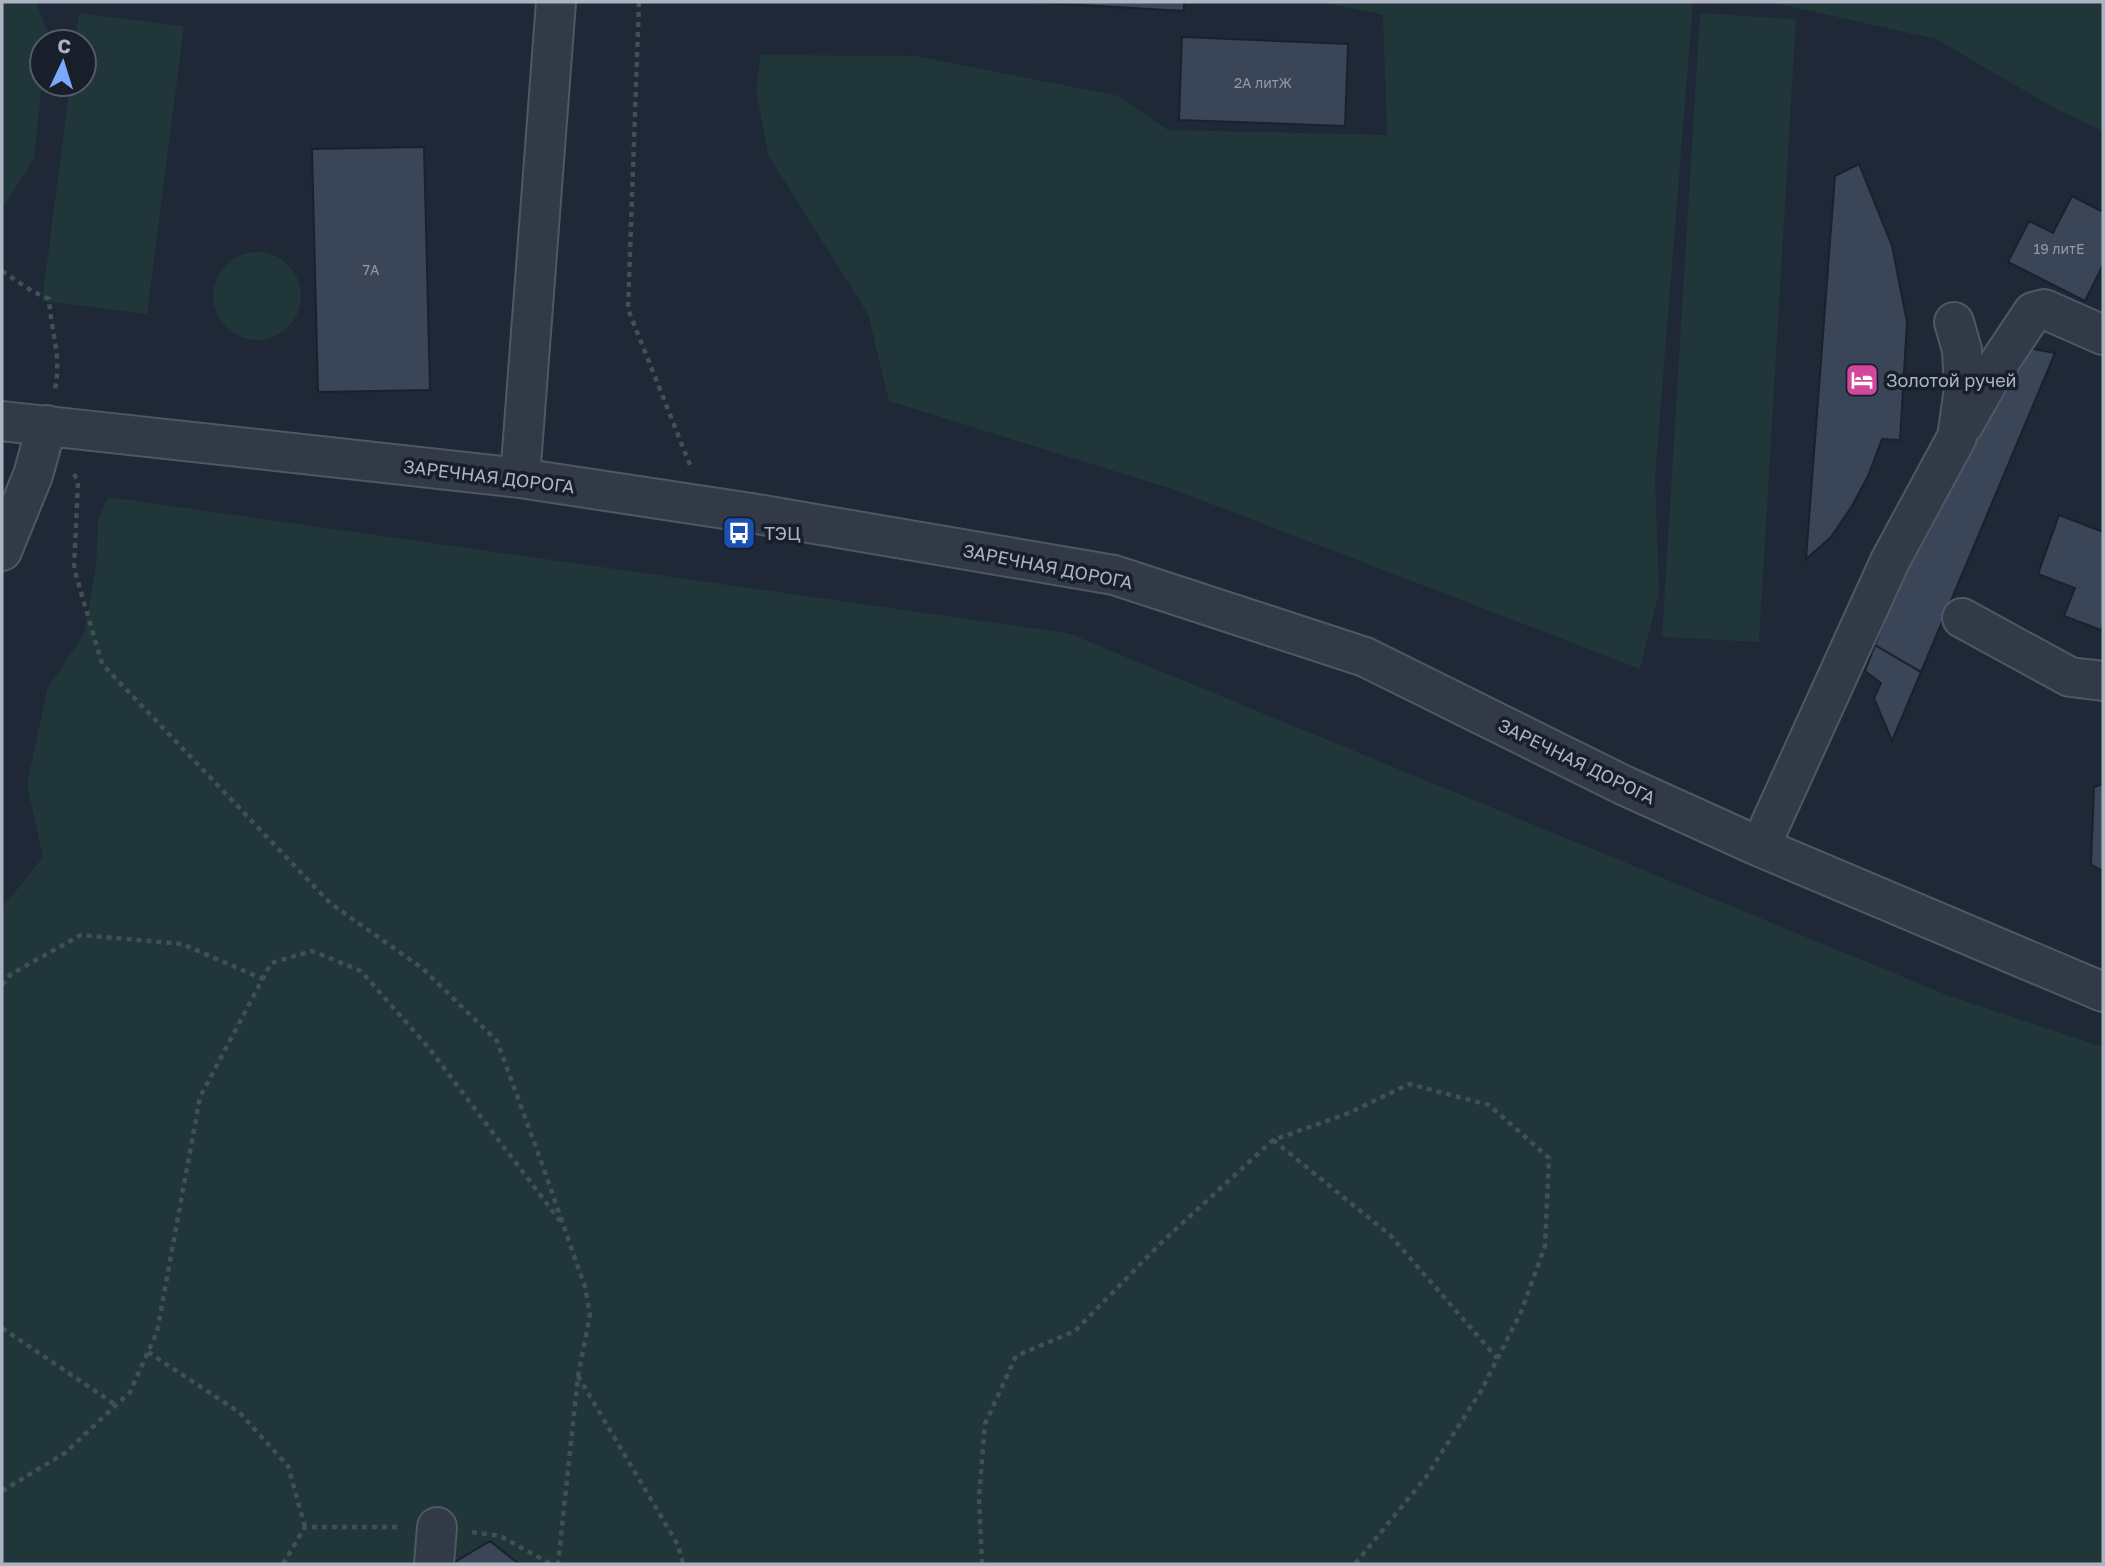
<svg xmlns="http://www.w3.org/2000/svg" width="2105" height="1566" viewBox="0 0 2105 1566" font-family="'Golos Text',sans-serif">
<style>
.green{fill:#213639}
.building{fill:#3a4657;stroke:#1a212d;stroke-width:2}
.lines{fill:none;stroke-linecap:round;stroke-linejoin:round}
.minor-casing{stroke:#4f5765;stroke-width:42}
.path{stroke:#3e5255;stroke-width:4.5;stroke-dasharray:5 5;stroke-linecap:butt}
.minor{stroke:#323a47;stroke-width:38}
.labels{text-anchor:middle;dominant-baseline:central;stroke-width:7;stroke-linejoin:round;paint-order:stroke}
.number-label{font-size:14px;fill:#9098a9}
.poi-label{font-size:18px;fill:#acb4c4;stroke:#181f2b;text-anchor:start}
.street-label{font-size:18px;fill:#acb4c4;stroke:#181f2b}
</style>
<rect width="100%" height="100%" fill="#1e2836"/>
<!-- green -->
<path class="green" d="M 2,2 L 36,2 L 48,34 L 47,42 L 42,42 L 42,84 L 34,159 L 2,209 Z
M 1321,2 L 1693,2 L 1655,478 L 1659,592 L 1640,669 L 1175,490 L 889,401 L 868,314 L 768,155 L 756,89 L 761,55 L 916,56 L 1119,96 L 1168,130 L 1387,135 L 1383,15 Z
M 1770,2 L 2103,2 L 2103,131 L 2054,108 L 1936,39 Z
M 79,13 L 184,26 L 147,314 L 42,301 L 70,84 L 84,84 L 84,42 L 75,42 Z
M 1700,13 L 1796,19 L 1759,642 L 1662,637 Z
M213 296a44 44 0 1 1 88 0a44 44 0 1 1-88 0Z
M 108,497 L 1068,633 L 1947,995 L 2103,1047 L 2103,1564 L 2,1564 L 2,908 L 43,857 L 27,785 L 47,689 L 84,634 L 96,566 L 98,521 Z"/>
<!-- building -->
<path class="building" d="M 1030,2 L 1184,2 L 1184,11 Z
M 1182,37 L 1348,44 L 1345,126 L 1179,120 Z
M 424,147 L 430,390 L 318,392 L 312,149 Z
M 1859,164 L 1892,246 L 1907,322 L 1900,440 L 1882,439 L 1868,476 L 1852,506 L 1831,537 L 1806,559 L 1835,176 Z
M 2072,196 L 2103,212 L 2103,265 L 2085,301 L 2008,262 L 2029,221 L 2053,233 Z
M 2028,348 L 2055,353 L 1921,672 L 1875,645 L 1905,568 L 1981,425 Z
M 2059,515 L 2103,532 L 2103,624 L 2101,630 L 2064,616 L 2075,588 L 2038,574 Z
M 1875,645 L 1921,672 L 1892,741 L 1874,698 L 1881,683 L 1865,671 Z
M 2103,784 L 2103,871 L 2091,865 L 2094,787 Z
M 490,1541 L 519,1564 L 455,1564 L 455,1562 Z"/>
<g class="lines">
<defs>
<path id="minor" d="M 2,421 L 520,478 L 751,513 L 1114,575 L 1365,657 L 1623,785 L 1760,847 L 2103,992
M 1964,424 L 1997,366 L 2033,312 L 2044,309 L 2103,335
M 520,478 L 556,2
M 2,551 L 33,475 L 47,425
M 1962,618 L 2070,677 L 2103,681
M 1760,847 L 1890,561 L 1957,437 L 1964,389 L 1962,350 L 1954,322
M 434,1564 L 437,1527"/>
</defs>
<!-- minor casing -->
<use href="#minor" class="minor-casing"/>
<!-- path -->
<path class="path" d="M 639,2 L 628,309 L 690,465
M 2,271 L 32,291 L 49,299 C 51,333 62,355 55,389
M 74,474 L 78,482 L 74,568 L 102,664 L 330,903 L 422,968 L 497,1041 L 541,1161 L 585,1287 L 590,1315 L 578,1376 L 558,1564
M 2,985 L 11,974 L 81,935 L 182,944 L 263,979
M 1273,1140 L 1390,1235 L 1497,1358
M 2,1328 L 116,1405
M 148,1352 L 239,1412 L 288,1466 L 305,1527
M 578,1376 L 678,1545 L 683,1564
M 2,1491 L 65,1453 L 130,1392 L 157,1332 L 200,1097 L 271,963 L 312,951 L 361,971 L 428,1047 L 560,1221
M 472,1532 L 500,1536 L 551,1564
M 283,1564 L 305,1527 L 401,1527
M 982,1564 L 979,1497 L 985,1424 L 1016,1356 L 1075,1331 L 1163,1241 L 1273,1140 L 1349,1113 L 1409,1084 L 1489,1105 L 1549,1158 L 1545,1246 L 1521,1312 L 1481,1391 L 1426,1477 L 1355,1564"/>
<!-- minor -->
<use href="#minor" class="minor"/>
</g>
<!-- icons -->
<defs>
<symbol id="hotel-square" viewBox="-11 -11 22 22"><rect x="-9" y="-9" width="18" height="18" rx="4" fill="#d1479c" stroke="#181f2b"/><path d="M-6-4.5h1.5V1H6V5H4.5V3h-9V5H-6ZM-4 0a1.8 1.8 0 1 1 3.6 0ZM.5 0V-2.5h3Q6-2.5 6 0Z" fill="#fff"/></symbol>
<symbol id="bus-square" viewBox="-11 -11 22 22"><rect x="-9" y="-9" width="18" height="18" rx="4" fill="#1a4fb4" stroke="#181f2b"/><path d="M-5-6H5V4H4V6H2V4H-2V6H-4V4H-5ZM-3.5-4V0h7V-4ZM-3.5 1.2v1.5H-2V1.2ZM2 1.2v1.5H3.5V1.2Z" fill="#fff"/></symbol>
</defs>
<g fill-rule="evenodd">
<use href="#hotel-square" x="1843" y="361" width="38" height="38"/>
<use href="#bus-square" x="720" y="514" width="38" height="38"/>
</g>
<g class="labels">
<!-- number labels -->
<g class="number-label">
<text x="1263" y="82">2А литЖ</text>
<text x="2059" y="248">19 литЕ</text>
<text x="371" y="269">7А</text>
</g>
<!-- poi labels -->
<g class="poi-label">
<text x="1886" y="380">Золотой ручей</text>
<text x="764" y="533">ТЭЦ</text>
</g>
<!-- street labels -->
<g class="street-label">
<text transform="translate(489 476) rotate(7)">ЗАРЕЧНАЯ ДОРОГА</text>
<text transform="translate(1048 566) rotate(11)">ЗАРЕЧНАЯ ДОРОГА</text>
<text transform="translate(1577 761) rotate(26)">ЗАРЕЧНАЯ ДОРОГА</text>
</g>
</g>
<!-- border -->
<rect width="2105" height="1566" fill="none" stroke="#acb4c4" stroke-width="7"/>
<!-- north arrow -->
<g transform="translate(63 63) rotate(4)"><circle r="33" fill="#181f2b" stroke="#535b68" stroke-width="2"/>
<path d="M0-5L12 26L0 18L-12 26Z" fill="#7aa8fb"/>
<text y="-10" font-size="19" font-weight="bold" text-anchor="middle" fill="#acb4c4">С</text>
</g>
</svg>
